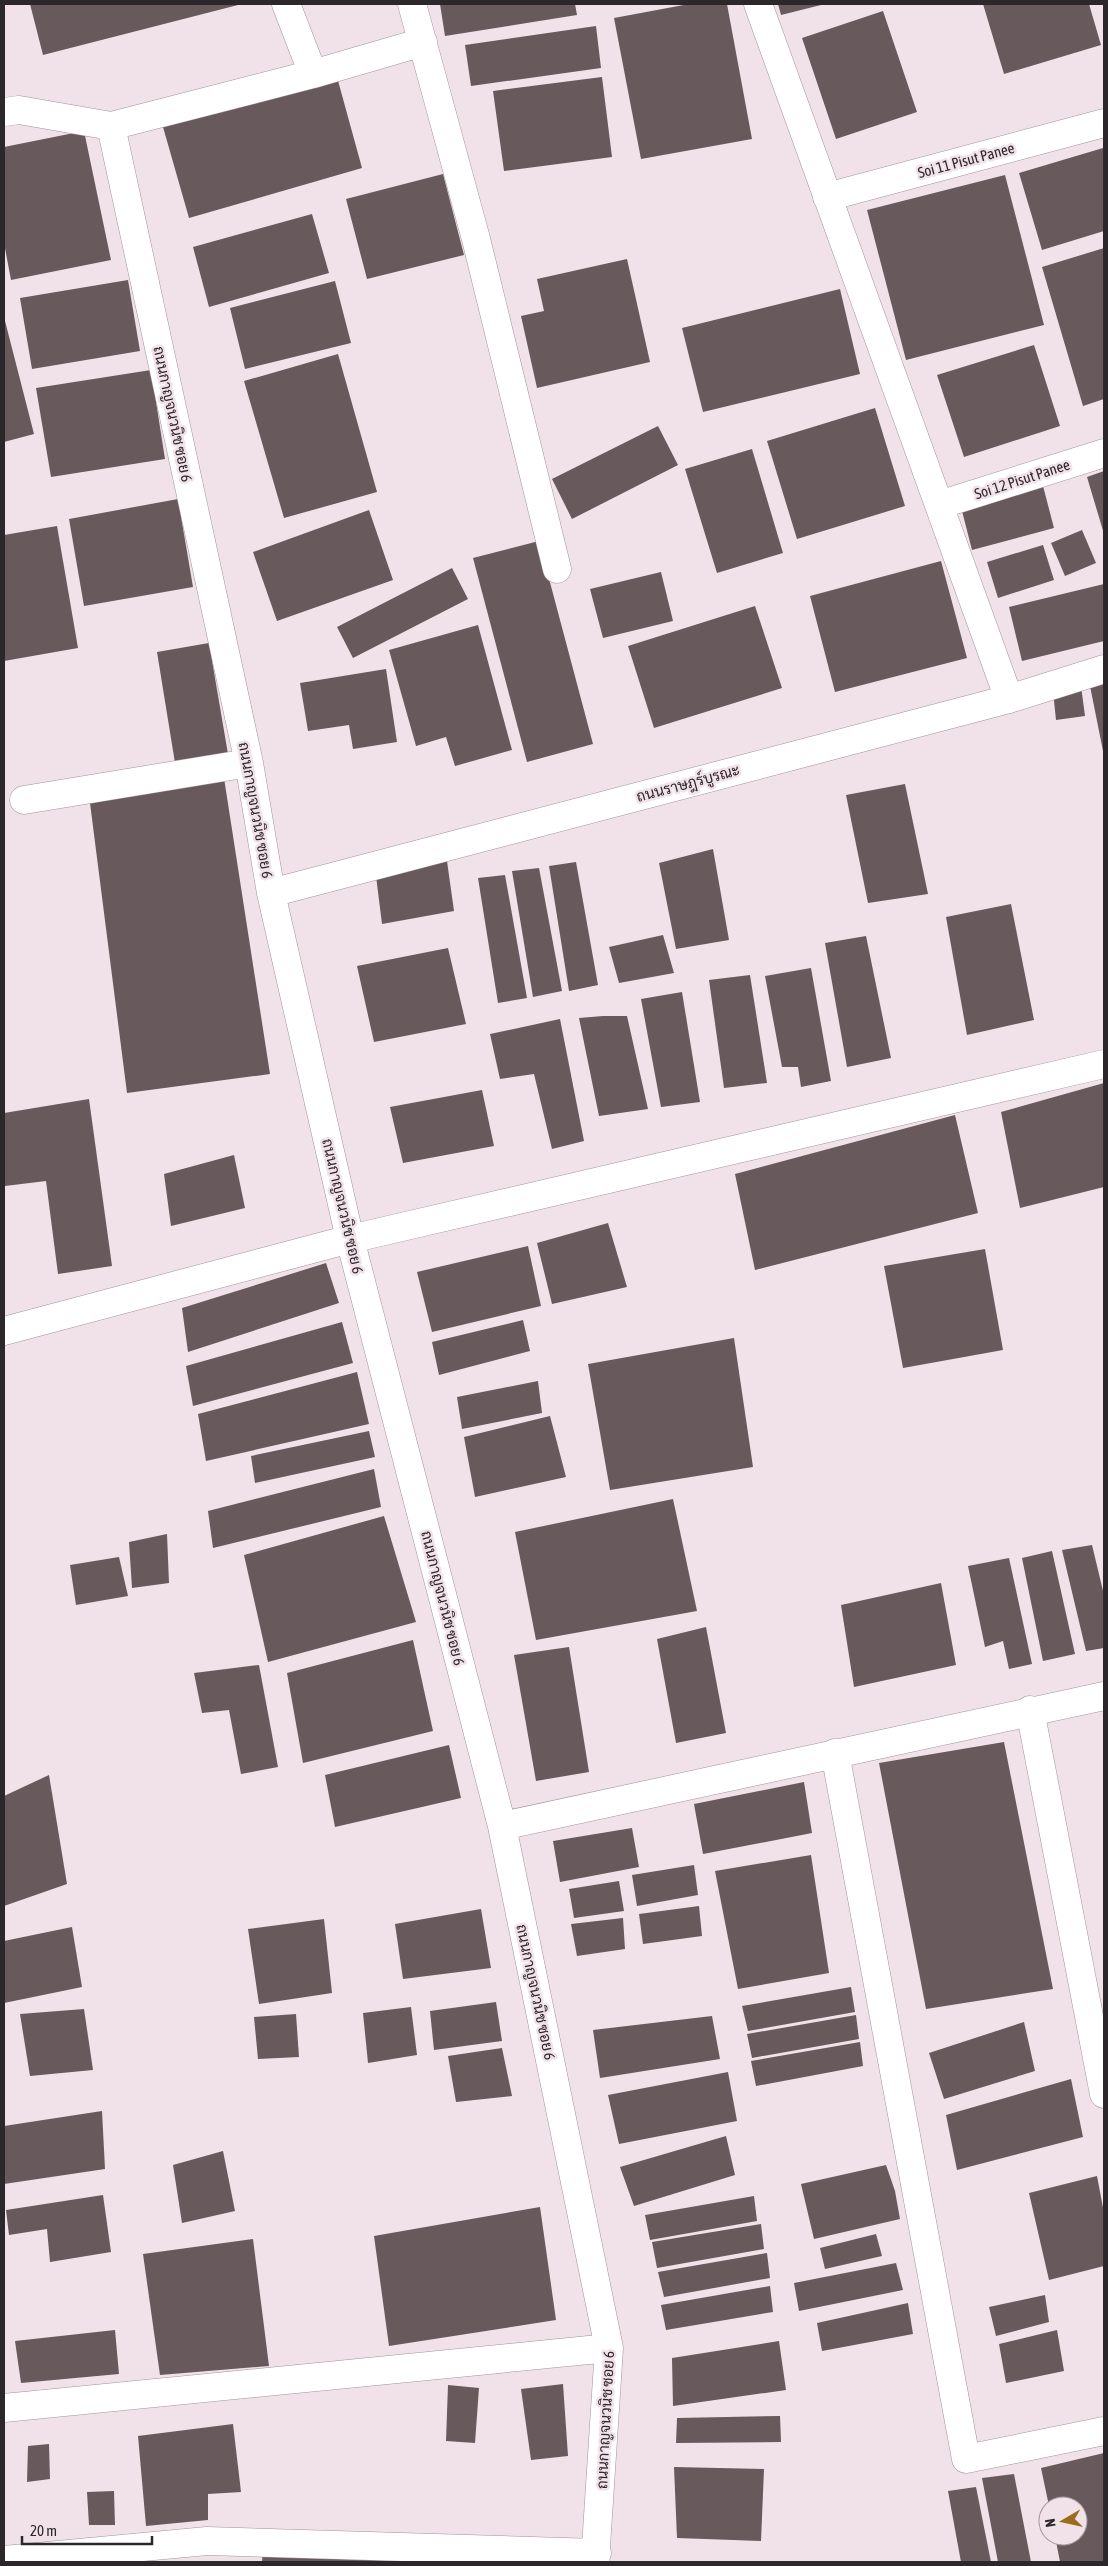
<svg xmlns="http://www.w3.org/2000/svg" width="1108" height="2566" viewBox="0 0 1108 2566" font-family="'Asap Condensed',Sarabun,sans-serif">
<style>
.building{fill:#68595d}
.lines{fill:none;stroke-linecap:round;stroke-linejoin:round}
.minor-casing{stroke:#a1939b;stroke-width:29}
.minor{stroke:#fff;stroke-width:28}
.labels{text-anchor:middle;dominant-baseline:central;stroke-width:5;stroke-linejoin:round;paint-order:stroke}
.street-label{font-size:15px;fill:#2c272a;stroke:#f1e2ea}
</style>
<rect width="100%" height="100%" fill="#f1e2ea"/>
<!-- building -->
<path class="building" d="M 30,4 L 237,4 L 238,5 L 43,55 Z
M 440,4 L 575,4 L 577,15 L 445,36 Z
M 689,4 L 727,4 L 752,139 L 641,159 L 614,18 Z
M 778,4 L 825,4 L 781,15 Z
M 983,4 L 1089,4 L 1101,45 L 1004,74 Z
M 883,11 L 917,112 L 836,139 L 802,38 Z
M 596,26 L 601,68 L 471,86 L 465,45 Z
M 337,77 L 362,168 L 189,218 L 163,127 Z
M 602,77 L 612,157 L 504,171 L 493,91 Z
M 84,131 L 111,260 L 11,280 L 4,243 L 4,147 Z
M 1103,148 L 1104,231 L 1042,250 L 1019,173 Z
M 443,174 L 464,255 L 367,279 L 346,199 Z
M 1005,175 L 1044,325 L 906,360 L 867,210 Z
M 312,214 L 329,273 L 209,307 L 193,247 Z
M 1104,248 L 1104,399 L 1083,406 L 1042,267 Z
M 627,259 L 650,362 L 537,388 L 521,316 L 544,311 L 537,279 Z
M 128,280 L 140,351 L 32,369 L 20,298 Z
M 335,281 L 351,343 L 245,369 L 230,308 Z
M 840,289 L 860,374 L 703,412 L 682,328 Z
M 4,317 L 34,434 L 4,442 Z
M 1034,345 L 1060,426 L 964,457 L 937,375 Z
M 338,354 L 377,492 L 284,518 L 244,381 Z
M 151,370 L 165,459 L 51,477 L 36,388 Z
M 875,408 L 905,506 L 797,539 L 767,441 Z
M 658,426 L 678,465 L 572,519 L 552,479 Z
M 752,449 L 783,553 L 717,573 L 685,469 Z
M 1104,471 L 1104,534 L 1087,477 Z
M 1043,486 L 1054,528 L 972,550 L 961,507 Z
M 178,499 L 193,587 L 84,606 L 69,519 Z
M 369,510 L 393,580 L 277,621 L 253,552 Z
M 57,526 L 78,648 L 4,661 L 4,535 Z
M 1082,530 L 1096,563 L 1065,576 L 1051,543 Z
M 539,541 L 593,744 L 527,762 L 473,558 Z
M 1043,545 L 1054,580 L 998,598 L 987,562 Z
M 941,561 L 967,658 L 835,692 L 810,596 Z
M 452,568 L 468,599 L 353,658 L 337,627 Z
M 661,572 L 673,621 L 603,638 L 590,589 Z
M 1104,584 L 1104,641 L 1022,661 L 1009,607 Z
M 755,606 L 782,688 L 654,728 L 628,646 Z
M 478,625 L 512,750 L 455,766 L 446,737 L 416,746 L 389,650 Z
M 209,643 L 228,754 L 175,763 L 157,652 Z
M 386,669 L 397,742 L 353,749 L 349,725 L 308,731 L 300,683 Z
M 1104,677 L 1104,756 L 1089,681 Z
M 1081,686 L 1085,716 L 1056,720 L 1053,691 Z
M 224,778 L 270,1074 L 127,1093 L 90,803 Z
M 905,784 L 928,894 L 868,903 L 846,795 Z
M 713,849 L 729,940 L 676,949 L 659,863 Z
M 447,861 L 454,911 L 382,924 L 376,876 Z
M 576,862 L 598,985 L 569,991 L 549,866 Z
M 539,868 L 562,991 L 533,997 L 512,871 Z
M 505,875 L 527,998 L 498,1003 L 478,878 Z
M 1011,904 L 1034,1020 L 967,1035 L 946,917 Z
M 663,935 L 674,973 L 619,983 L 609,947 Z
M 866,936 L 891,1058 L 847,1067 L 825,943 Z
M 448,948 L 466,1024 L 374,1042 L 357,966 Z
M 811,968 L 831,1081 L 801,1087 L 798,1067 L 782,1067 L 765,976 Z
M 750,975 L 767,1083 L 724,1088 L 709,980 Z
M 682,992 L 700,1102 L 661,1107 L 641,999 Z
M 603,1016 L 627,1016 L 648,1109 L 599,1116 L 579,1018 Z
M 560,1019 L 584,1141 L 552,1149 L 534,1074 L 500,1079 L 490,1034 Z
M 1104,1083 L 1104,1187 L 1020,1208 L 1001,1112 Z
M 482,1090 L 494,1146 L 403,1163 L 390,1107 Z
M 89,1099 L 112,1266 L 58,1274 L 46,1181 L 5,1186 L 4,1113 Z
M 955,1115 L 978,1213 L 755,1270 L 735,1174 Z
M 234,1155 L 245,1208 L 171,1226 L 164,1174 Z
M 608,1223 L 627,1287 L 552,1304 L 537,1243 Z
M 528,1246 L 541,1306 L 432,1332 L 417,1272 Z
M 985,1249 L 1003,1350 L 903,1368 L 884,1266 Z
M 326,1263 L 339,1303 L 188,1352 L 182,1308 Z
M 523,1320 L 530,1351 L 439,1375 L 432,1342 Z
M 342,1322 L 353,1363 L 193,1406 L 186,1366 Z
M 734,1338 L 753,1467 L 610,1490 L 588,1364 Z
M 357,1372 L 369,1424 L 206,1461 L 198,1414 Z
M 538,1381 L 542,1413 L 462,1429 L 457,1397 Z
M 550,1416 L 566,1477 L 475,1497 L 464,1437 Z
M 369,1431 L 375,1457 L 255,1483 L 251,1456 Z
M 374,1469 L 381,1507 L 213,1548 L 208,1511 Z
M 673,1499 L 697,1611 L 536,1640 L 515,1532 Z
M 384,1516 L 416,1622 L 268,1662 L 244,1555 Z
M 167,1534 L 169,1583 L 132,1588 L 129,1542 Z
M 1092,1545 L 1104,1595 L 1104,1648 L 1086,1651 L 1062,1550 Z
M 1052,1551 L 1075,1654 L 1043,1661 L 1022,1558 Z
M 119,1557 L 128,1596 L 76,1605 L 70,1565 Z
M 1009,1558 L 1032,1664 L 1009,1669 L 1003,1641 L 985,1647 L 968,1566 Z
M 941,1583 L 956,1665 L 854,1687 L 841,1605 Z
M 706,1627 L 726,1733 L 676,1743 L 657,1639 Z
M 413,1640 L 433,1731 L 303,1763 L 287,1673 Z
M 569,1647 L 589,1772 L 536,1781 L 514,1655 Z
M 259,1665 L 278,1767 L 241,1774 L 229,1710 L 202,1713 L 194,1673 Z
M 1004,1742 L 1053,1989 L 926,2009 L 879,1763 Z
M 449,1745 L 461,1798 L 335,1827 L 325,1775 Z
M 49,1775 L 67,1884 L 4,1906 L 4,1796 Z
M 804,1782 L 812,1833 L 703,1854 L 694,1804 Z
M 632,1828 L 639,1867 L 560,1882 L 553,1841 Z
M 811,1855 L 829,1973 L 738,1989 L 715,1871 Z
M 694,1865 L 698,1895 L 637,1906 L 632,1875 Z
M 619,1881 L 624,1911 L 574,1918 L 569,1889 Z
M 699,1906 L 702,1936 L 643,1944 L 639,1914 Z
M 481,1909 L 491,1968 L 403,1979 L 395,1924 Z
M 623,1918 L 625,1949 L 577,1956 L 571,1924 Z
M 324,1919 L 332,1993 L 259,2004 L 248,1929 Z
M 72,1927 L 82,1987 L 4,2003 L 4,1941 Z
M 851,1987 L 855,2012 L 748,2031 L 742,2006 Z
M 496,2002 L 502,2041 L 434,2050 L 430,2011 Z
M 411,2007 L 417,2055 L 368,2063 L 363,2013 Z
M 84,2009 L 93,2070 L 30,2076 L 20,2014 Z
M 296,2014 L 299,2057 L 258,2059 L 254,2017 Z
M 856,2015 L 859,2039 L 752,2058 L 747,2034 Z
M 712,2016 L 720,2059 L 600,2078 L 593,2030 Z
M 1024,2022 L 1035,2071 L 944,2099 L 929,2053 Z
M 860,2042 L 863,2066 L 756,2086 L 751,2061 Z
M 502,2048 L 512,2096 L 456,2102 L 448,2056 Z
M 728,2072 L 737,2121 L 619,2144 L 608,2095 Z
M 1071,2079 L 1083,2137 L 957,2170 L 946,2115 Z
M 102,2111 L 105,2169 L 4,2184 L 4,2126 Z
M 726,2136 L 735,2175 L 634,2206 L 620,2167 Z
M 223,2151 L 235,2211 L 182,2223 L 173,2165 Z
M 886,2165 L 895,2191 L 900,2219 L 814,2239 L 801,2184 Z
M 1097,2176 L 1104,2213 L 1104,2266 L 1049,2280 L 1029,2193 Z
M 103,2195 L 111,2252 L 50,2262 L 47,2229 L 9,2235 L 6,2210 Z
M 754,2196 L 757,2221 L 650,2240 L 645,2215 Z
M 540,2207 L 556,2320 L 389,2346 L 374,2236 Z
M 761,2224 L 764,2249 L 657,2268 L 652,2242 Z
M 876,2234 L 882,2256 L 825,2269 L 820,2248 Z
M 253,2239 L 269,2366 L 160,2375 L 143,2254 Z
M 767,2253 L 770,2278 L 664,2297 L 658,2272 Z
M 896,2263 L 903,2290 L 799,2311 L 794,2283 Z
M 770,2286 L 773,2312 L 666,2330 L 661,2305 Z
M 1045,2295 L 1049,2322 L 996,2336 L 989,2307 Z
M 908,2303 L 913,2334 L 822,2351 L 817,2323 Z
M 115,2330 L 119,2374 L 21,2383 L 15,2341 Z
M 1057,2330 L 1064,2371 L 1006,2383 L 999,2344 Z
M 779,2341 L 786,2390 L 673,2406 L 672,2358 Z
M 563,2384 L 568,2456 L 531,2460 L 521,2389 Z
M 448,2385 L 479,2388 L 475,2443 L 446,2441 Z
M 780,2416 L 781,2442 L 676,2443 L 677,2418 Z
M 233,2424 L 241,2492 L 208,2494 L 208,2520 L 146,2526 L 138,2436 Z
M 49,2444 L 50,2479 L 27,2482 L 28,2446 Z
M 1104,2453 L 1104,2562 L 1060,2562 L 1055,2536 L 1078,2536 L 1078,2506 L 1049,2506 L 1041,2468 Z
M 674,2467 L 764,2469 L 761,2541 L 677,2538 Z
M 1014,2474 L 1031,2562 L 998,2562 L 982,2478 Z
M 976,2487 L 991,2562 L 961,2562 L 948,2491 Z
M 114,2491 L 115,2525 L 89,2525 L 87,2492 Z
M 263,2549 L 415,2554 L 414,2562 L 262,2562 Z"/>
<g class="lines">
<defs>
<path id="minor" d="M 286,4 L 313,74 L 111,126 L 249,763 L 271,893 L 350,1239 L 502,1826 L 609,2348 L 595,2562
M 412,4 L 476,239 L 557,569
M 758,4 L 1009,699
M 313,74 L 423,42
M 4,112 L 19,110 L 111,126
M 827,197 L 1104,123
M 939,505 L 1104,453
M 24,800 L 249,763
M 271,893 L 1009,699 L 1104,669
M 4,1331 L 350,1239 L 1104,1064
M 1030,1710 L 1104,2094
M 835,1753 L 966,2459 L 1104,2431
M 502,1826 L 1104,1696
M 4,2408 L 609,2348
M 4,2560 L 207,2541 L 597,2553"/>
</defs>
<!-- minor casing -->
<use href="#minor" class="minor-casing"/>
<!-- minor -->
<use href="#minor" class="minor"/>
</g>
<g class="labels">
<!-- street labels -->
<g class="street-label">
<text transform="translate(966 160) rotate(-15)">Soi 11 Pisut Panee</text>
<text transform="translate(173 414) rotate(78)">ถนนกาญจนวนิช ซอย 6</text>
<text transform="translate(1022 479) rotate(-18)">Soi 12 Pisut Panee</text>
<text transform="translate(688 783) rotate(-15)">ถนนราษฎร์บูรณะ</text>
<text transform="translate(256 810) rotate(80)">ถนนกาญจนวนิช ซอย 6</text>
<text transform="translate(343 1206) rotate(77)">ถนนกาญจนวนิช ซอย 6</text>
<text transform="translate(443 1598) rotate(76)">ถนนกาญจนวนิช ซอย 6</text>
<text transform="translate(536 1992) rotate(78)">ถนนกาญจนวนิช ซอย 6</text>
<text transform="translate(605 2420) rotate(-87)">ถนนกาญจนวนิช ซอย 6</text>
</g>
</g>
<!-- border -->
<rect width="1108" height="2566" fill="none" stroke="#2c272a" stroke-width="10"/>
<!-- north arrow -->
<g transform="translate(1063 2521) rotate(261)"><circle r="24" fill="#f1e2ea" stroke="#a2979d"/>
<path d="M0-4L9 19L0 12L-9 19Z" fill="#9b6c1d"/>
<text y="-8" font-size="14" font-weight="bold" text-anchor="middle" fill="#2c272a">N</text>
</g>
<!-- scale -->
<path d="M22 2536v8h130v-8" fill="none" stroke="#2c272a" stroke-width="2.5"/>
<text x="30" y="2536" font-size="15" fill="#2c272a" stroke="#f1e2ea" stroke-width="4" paint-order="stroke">20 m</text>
</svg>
